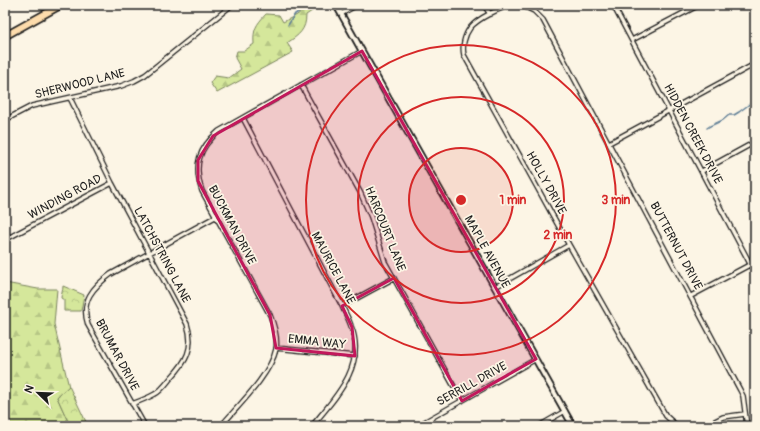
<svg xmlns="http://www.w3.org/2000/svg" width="760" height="431" viewBox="0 0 760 431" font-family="Pangolin,sans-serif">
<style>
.forest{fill:url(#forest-firs);stroke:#78825c}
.park{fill:url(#park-crowns);stroke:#78825c}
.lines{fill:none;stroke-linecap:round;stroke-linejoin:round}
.stream{stroke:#5f7e96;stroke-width:1.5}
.minor-casing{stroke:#1c1c1c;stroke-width:6}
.tertiary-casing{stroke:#1c1c1c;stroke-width:8}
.primary-casing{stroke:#1c1c1c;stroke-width:9}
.minor{stroke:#fcf5e5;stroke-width:3.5}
.tertiary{stroke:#fcf5e5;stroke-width:4.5}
.primary{stroke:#fddcac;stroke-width:6}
.marked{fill:#c2185b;fill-opacity:0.2;stroke:#c2185b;stroke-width:3;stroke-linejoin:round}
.ring{fill:none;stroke:#d62828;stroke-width:2}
.labels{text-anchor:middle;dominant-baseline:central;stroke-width:3.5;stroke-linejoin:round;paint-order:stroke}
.street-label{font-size:12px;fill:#1c1c1c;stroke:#fcf5e5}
.centre{fill:#d62828;stroke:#fcf5e5;stroke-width:2}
.ring-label{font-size:12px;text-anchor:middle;font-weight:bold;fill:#d62828;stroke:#fcf5e5;stroke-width:3.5;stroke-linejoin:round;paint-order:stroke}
</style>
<defs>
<pattern id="forest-firs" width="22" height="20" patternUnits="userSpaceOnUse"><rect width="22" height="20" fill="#d5e79b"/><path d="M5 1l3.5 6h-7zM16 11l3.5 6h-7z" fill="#b6c685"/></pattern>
<pattern id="park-crowns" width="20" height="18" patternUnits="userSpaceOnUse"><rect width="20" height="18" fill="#d5e79b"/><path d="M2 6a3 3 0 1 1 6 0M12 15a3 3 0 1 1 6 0" fill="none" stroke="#b6c685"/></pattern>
</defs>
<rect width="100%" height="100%" fill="#fcf5e5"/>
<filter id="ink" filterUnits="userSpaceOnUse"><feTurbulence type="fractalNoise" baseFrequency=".025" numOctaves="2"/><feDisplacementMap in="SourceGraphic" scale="8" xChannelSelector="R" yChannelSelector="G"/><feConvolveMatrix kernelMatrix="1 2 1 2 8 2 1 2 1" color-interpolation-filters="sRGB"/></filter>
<g filter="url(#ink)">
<!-- forest -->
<path class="forest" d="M 310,5 L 321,5 L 306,15 C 306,30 299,35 287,43 L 293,52 L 217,93 L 210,83 L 215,76 L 229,78 L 241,69 L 235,58 L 237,51 L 244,51 L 254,44 C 253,29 256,25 266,14 L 279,15 L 283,22 L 297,15 Z
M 5,283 L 38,289 L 57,289 L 54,324 L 69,387 L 57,397 L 70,426 L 5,426 Z"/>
<!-- park -->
<path class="park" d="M 63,286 L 84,295 L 81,311 L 64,311 L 64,300 L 61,298 C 61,294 63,291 63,286 Z
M 69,386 L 88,426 L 70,426 L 57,397 Z"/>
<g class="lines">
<!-- stream -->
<path class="stream" d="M 288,25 L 295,14 L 313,5
M 707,128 L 710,126 L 723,120 L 729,115 L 734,115 L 739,112 L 755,100"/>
<defs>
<path id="minor" d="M 484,5 L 490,14
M 514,5 C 502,6 477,19 470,28 C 464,36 462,47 464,55 L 569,245 L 666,416 L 677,426
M 521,5 L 534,11 L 543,20 L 740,390 L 743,396 L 747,426
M 613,5 L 755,273
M 753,5 L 755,8
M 341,14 L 357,5
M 632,40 L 699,5
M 301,85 L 360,192 L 371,217 L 385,262 L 462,401
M 70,98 L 112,183 L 187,324 C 195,348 186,362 170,379 C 166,384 161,391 155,394 C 148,398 140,401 132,404
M 243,118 L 342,306 C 345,313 349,319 351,326 C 367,366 335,398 312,426
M 5,120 L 32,106 L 121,86 L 134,81 L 145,75 L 232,5
M 609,143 L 755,64
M 702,171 L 755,142
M 5,238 L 10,237 L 112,183
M 495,287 L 569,245
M 691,296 L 755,262
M 342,306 L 394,278
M 276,348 L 355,356
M 145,426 L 88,325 C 80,301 93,287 111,274 L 215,217
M 221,426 C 238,406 271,374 276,349 C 278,338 274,325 270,315 L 202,191 C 193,165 199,148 219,131 L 362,51
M 417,426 L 536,359
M 539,426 L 565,411
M 705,426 L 723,417 L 745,414"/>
<path id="tertiary" d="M 336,5 L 573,426"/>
<path id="primary" d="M 5,36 L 61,5"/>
</defs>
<!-- minor casing -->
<use href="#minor" class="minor-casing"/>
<!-- tertiary casing -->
<use href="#tertiary" class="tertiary-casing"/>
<!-- primary casing -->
<use href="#primary" class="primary-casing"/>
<!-- minor -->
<use href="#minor" class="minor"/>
<!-- tertiary -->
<use href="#tertiary" class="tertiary"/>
<!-- primary -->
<use href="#primary" class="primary"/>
</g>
</g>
<!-- marked area -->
<path class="marked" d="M 362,51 L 536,359 L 462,401 L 394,278 L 342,306 L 352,327 L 355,356 L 276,348 L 270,315 L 198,181 L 198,160 L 213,136 Z"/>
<!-- distance rings -->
<circle cx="461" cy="200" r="52" fill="#d62828" fill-opacity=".12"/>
<g class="ring">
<circle cx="461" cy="200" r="52"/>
<circle cx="461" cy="200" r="103"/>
<circle cx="461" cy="200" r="155"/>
</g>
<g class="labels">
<!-- street labels -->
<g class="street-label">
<text transform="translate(80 84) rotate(-14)">SHERWOOD LANE</text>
<text transform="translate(693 134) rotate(62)">HIDDEN CREEK DRIVE</text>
<text transform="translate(546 183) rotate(61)">HOLLY DRIVE</text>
<text transform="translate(65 197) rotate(-28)">WINDING ROAD</text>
<text transform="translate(232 225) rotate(62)">BUCKMAN DRIVE</text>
<text transform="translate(385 229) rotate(68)">HARCOURT LANE</text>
<text transform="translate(676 246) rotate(62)">BUTTERNUT DRIVE</text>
<text transform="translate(487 252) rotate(61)">MAPLE AVENUE</text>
<text transform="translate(162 255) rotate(62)">LATCHSTRING LANE</text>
<text transform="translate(333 268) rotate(62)">MAURICE LANE</text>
<text transform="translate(317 342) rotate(6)">EMMA WAY</text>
<text transform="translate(117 355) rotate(62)">BRUMAR DRIVE</text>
<text transform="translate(472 384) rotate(-29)">SERRILL DRIVE</text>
</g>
</g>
<circle cx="461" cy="200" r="6" class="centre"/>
<g class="ring-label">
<text x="513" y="204">1 min</text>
<text x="616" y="204">3 min</text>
<text x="558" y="239">2 min</text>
</g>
<!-- margin -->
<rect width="760" height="431" fill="none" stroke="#fcf5e5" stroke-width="20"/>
<rect x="10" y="10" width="740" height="411" fill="none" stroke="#1c1c1c" stroke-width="1.5" filter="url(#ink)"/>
<!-- north arrow -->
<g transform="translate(38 393) rotate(293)" stroke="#fcf5e5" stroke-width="3" paint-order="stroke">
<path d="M0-3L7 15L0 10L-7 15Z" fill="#1c1c1c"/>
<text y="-6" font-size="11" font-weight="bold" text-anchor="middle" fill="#1c1c1c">N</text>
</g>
</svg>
